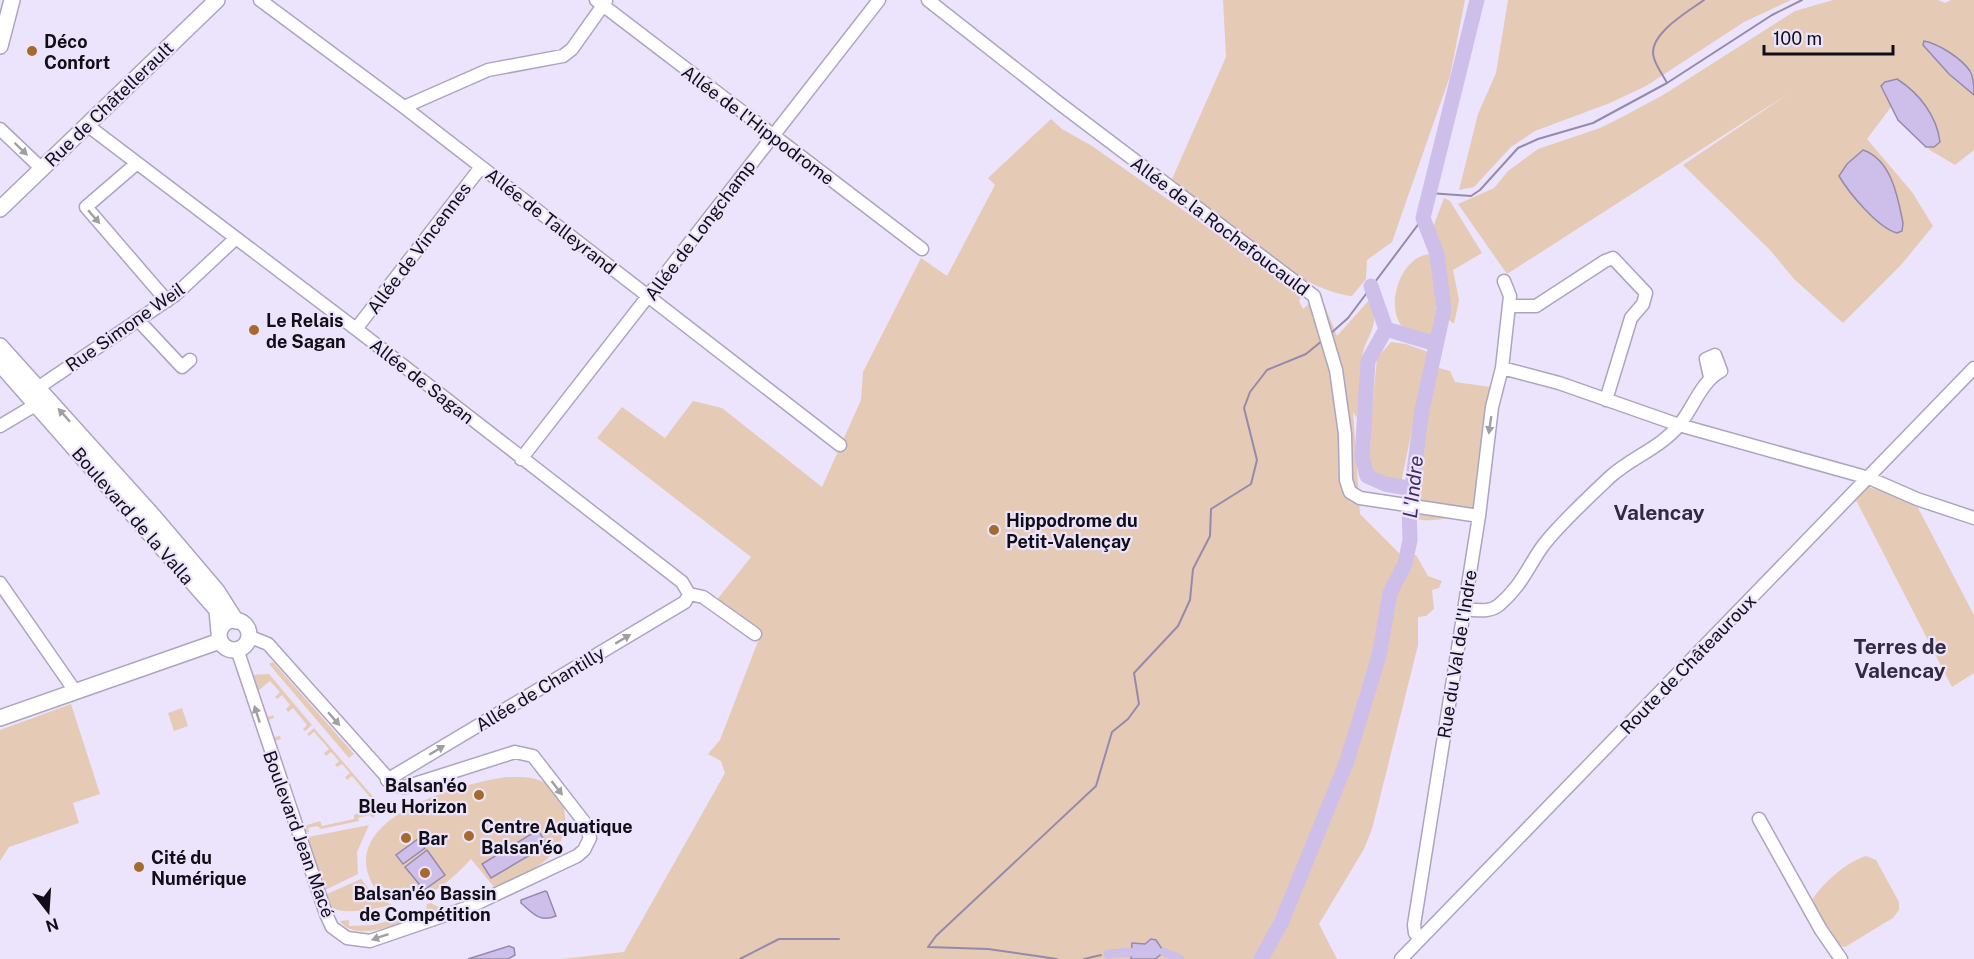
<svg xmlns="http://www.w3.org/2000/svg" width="1974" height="959" viewBox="0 0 1974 959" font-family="'Public Sans',sans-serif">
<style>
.green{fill:#e5cbb5}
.water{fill:#cdbfea;stroke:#958aab;stroke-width:1.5}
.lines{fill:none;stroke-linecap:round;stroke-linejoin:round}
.stream{stroke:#958aab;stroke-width:2}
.canal{stroke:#cdbfea;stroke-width:9}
.river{stroke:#cdbfea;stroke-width:15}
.minor-casing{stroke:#ada4c0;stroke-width:15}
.major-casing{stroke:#ada4c0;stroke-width:18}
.minor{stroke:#fff;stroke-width:12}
.major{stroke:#fff;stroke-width:15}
.oneway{fill:#a09fa3}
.poi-dot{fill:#a76a2e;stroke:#ece4fc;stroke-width:2}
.labels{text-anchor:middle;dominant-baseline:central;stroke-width:4.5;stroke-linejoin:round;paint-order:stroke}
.poi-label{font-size:18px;font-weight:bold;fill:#110e18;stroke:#ece4fc;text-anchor:start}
.street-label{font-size:18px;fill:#110e18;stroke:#ece4fc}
.water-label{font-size:20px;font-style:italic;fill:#402c61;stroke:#ece4fc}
.quarter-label{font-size:21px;font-weight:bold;fill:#322a41;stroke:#ece4fc}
</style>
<rect width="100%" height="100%" fill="#ece4fc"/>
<!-- green -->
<path class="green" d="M 1223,0 L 1465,0 L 1450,76 L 1392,242 L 1367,260 L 1366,279 L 1352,296 C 1294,290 1219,216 1172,179 L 1226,57 Z
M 1508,0 L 1791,0 L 1744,22 L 1646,86 L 1610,103 L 1535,131 L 1511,147 L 1474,187 L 1459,190 L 1478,114 L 1496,73 Z
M 1833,0 L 1938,0 L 1945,3 L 1951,0 L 1974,0 L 1974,81 L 1969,70 L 1949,74 L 1974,95 L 1974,150 L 1955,165 L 1928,149 L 1940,142 C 1937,116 1919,93 1897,79 L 1884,82 L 1881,87 L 1891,107 L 1867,139 L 1912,192 L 1933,226 L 1901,265 L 1843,323 L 1794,279 L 1770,250 L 1683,165 L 1791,92 L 1507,274 L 1458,204 L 1494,188 L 1508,171 L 1538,149 L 1600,128 L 1624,116 L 1663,95 L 1795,11 Z
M 1051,119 L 1062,129 L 1092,146 L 1291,286 L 1301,297 L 1299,301 L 1303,309 L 1320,294 L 1337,336 L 1370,299 C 1382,326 1366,334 1362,357 C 1358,377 1362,397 1356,418 L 1353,411 L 1360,514 L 1407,561 L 1409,556 L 1416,555 L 1428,576 L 1442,581 L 1439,588 L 1432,590 L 1434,609 L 1426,616 L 1418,617 L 1418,645 L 1372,829 L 1364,849 L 1319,924 L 1337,959 L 561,959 L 624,952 L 725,773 L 721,761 L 708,754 L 720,740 L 760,636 L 716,601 L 751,557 L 597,438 L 622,407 L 665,438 L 693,401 L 722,408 L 822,487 L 861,400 L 863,372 L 921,258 L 947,276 L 995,185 L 988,178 Z
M 1444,198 L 1450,201 L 1482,253 L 1453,270 L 1459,300 L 1454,324 L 1448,319 L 1445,276 L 1433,227 Z
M 1430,254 C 1440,285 1438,306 1432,337 C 1420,335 1405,334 1399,322 C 1387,300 1402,256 1430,254 Z
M 1391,342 L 1406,344 L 1428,352 L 1401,483 L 1372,471 L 1367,460 L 1377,358 Z
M 1439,368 L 1450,371 L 1455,382 L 1491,387 L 1476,506 C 1467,517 1423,525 1411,517 L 1435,373 Z
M 1868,487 L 1885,492 L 1892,491 L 1915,502 L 1974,615 L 1974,673 L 1952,687 L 1856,500 Z
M 273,662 L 354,754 L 349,758 L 269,664 Z
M 269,674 L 312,725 L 305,731 L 303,729 L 307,725 L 293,708 L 288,712 L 286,709 L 290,705 L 282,695 L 277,699 L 275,697 L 280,692 L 270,681 L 258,691 L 268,717 L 273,715 L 274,718 L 269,720 L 274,737 L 280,736 L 281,739 L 274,741 L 251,675 Z
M 71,704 L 100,794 L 73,803 L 79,823 L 9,847 L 0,861 L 0,730 Z
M 182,708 L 188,726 L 174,731 L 168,713 Z
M 314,728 L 381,806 L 379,810 L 371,806 L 374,802 L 352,776 L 347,780 L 345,777 L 350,773 L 342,764 L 337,767 L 335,765 L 339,761 L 331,752 L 326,756 L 324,753 L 329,749 L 314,732 L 309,736 L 307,734 Z
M 507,777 C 517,777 529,776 539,780 C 572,796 573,835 548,858 C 533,872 513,879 494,887 L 471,859 C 448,884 411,918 380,884 L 374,887 C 333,818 462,783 507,777 Z
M 368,809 L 376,814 L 373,818 L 370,815 L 358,818 L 359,821 L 321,829 L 317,826 L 308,828 L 309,832 L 305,832 L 307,825 L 320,821 L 322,826 L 354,819 L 354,815 Z
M 369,825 L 357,852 L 358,874 L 325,890 L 308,837 Z
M 1866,856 L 1876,860 L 1899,902 L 1899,910 L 1893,918 L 1845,947 L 1837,945 L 1812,900 C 1823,883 1846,862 1866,856 Z
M 361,879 L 374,896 L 392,905 C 376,908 344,917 330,906 L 327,894 Z
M 431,903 L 441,908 C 418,916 357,947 340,921 L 349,920 L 349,926 L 373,925 L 426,911 L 427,904 Z"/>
<!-- water -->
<path class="water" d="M 1924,41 C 1939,44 1961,58 1970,71 C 1974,78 1974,87 1974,95 L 1949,74 L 1923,45 Z
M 1897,79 C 1919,93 1937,116 1940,142 L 1934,147 L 1926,147 L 1898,120 L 1881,86 L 1885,82 Z
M 1863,150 C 1892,160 1898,198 1903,223 L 1902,231 L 1897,233 C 1878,228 1849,193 1839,176 L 1847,164 Z
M 538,830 L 547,845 L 491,878 L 482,864 Z
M 418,839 L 425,848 L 403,864 L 396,855 Z
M 427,850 L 445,875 L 424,890 L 405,867 Z
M 545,891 L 547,892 L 556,916 C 539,923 533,913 521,903 L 521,900 Z
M 1151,939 L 1156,940 L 1164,952 L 1155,959 L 1131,959 L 1132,943 L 1145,944 Z
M 509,946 L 514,948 L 515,955 L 508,959 L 468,959 Z"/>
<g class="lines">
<!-- stream -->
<path class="stream" d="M 1667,83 C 1663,75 1656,66 1654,58 C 1646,35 1689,11 1704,0
M 1429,193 L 1471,196 L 1480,190 L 1518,148 L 1538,139 L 1593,123 L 1667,83 L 1772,15 L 1802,0
M 1330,334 L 1348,318 L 1423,218
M 928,947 L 936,936 L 1096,786 L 1112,732 L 1128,719 L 1139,704 L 1134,673 L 1178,626 L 1190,600 L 1193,569 L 1210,536 L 1211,509 L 1251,484 L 1257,460 L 1244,408 L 1250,392 L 1267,370 L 1306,354 L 1323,340
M 928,947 L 988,949 L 1057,959
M 740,959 L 779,939 L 839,939
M 1084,959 L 1101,955"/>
<!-- canal -->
<path class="canal" d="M 1164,952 L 1180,959
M 1108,954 L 1130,952"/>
<!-- river -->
<path class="river" d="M 1371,286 L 1386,329 L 1368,361 L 1362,457 L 1367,476 L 1385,484 L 1413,489
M 1386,329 L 1436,344
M 1261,959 L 1282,921 L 1347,761 L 1379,656 L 1390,593 L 1405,564 L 1410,540 L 1409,509 L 1422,410 L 1444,309 L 1437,254 L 1423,218 L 1477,0"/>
<defs>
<path id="minor" d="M 260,0 L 404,107 L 840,445
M 596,0 L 922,249
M 928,0 L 1059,103 L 1314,296 L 1336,370 L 1345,434 L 1346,480 L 1350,492 L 1360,498 L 1479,516
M 404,107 L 488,70 L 563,56 L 572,49 L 606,1
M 87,125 L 356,329 L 682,582 L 689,594 L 703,597 L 755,634
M 0,129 L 42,169
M 136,164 L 86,207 L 167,301
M 1509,306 L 1536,306 L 1605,261 L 1613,258 L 1646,293 L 1643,304 L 1631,318 L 1606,400
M 138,320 L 182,367 L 190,360
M 356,329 L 481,167
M 1502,368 L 1559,383 L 1679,425 L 1869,478 L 1917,499 L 1974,518
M 39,387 L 175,295 L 235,239
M 0,426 L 42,401
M 521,459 L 879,0
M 0,583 L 75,691
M 1464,609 C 1476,610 1489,613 1499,605 C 1520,587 1526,571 1540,550 C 1553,530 1592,494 1610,477 C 1632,457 1661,448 1680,424 C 1694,406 1701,382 1721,371 L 1715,355 L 1706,359 L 1710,377
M 237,649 L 326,914 L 332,927 L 347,938 L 370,941 L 469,907 L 577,856 L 584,850 L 590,838 L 585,823 L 533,756 L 515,752 L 405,787 L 394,785 L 268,644 L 248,636
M 387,780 L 685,602 L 689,594
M 1759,819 L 1821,930 L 1841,959
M 1420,938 L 1415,933 L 1414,925 L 1479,516 L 1492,407 L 1502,368 L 1510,296 L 1504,281
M 1401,959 L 1974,368"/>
<path id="major" d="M 0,46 L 12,0
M 0,209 L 217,0
M 0,346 L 155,518 L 217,591 L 236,621
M 0,364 L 217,610 L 219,632
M219 635a15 15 0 1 1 30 0a15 15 0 1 1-30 0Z
M 0,718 L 220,641"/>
</defs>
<!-- minor casing -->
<use href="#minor" class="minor-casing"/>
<!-- major casing -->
<use href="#major" class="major-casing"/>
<!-- minor -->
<use href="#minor" class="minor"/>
<!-- major -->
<use href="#major" class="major"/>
</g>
<!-- one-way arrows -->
<defs><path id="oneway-solid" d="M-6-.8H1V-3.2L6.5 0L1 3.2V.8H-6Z" transform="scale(1.5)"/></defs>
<g class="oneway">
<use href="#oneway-solid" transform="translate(21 149) rotate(44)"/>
<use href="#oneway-solid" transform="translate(94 217) rotate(49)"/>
<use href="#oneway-solid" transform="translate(64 415) rotate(-132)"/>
<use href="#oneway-solid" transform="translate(1490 425) rotate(98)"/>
<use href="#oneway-solid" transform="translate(623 639) rotate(-31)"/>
<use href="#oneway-solid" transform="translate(257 714) rotate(-108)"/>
<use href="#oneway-solid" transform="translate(334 719) rotate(49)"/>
<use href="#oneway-solid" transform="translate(437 750) rotate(-31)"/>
<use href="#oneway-solid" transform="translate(557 788) rotate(52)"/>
<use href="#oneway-solid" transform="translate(380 937) rotate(161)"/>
</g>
<!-- markers -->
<g class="poi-dot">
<circle cx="32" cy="51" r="6"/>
<circle cx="254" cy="330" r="6"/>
<circle cx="994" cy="530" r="6"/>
<circle cx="479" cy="795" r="6"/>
<circle cx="469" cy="836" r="6"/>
<circle cx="406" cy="838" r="6"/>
<circle cx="139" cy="867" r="6"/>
<circle cx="425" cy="873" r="6"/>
</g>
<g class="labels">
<!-- poi labels -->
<g class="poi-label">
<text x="44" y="41">Déco<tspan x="44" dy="21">Confort</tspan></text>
<text x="266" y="320">Le Relais<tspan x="266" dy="21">de Sagan</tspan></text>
<text x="1006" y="520">Hippodrome du<tspan x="1006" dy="21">Petit-Valençay</tspan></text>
<text x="467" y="785" text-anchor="end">Balsan'éo<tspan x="467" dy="21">Bleu Horizon</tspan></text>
<text x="481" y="826">Centre Aquatique<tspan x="481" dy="21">Balsan'éo</tspan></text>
<text x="418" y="838">Bar</text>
<text x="151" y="857">Cité du<tspan x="151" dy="21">Numérique</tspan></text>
<text x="425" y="893" text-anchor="middle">Balsan'éo Bassin<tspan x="425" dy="21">de Compétition</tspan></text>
</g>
<!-- street labels -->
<g class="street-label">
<text transform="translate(109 104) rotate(-44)">Rue de Châtellerault</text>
<text transform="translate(758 125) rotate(37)">Allée de l'Hippodrome</text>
<text transform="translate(551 221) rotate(38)">Allée de Talleyrand</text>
<text transform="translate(1220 226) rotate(37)">Allée de la Rochefoucauld</text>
<text transform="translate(700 230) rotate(-53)">Allée de Longchamp</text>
<text transform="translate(419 248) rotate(-53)">Allée de Vincennes</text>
<text transform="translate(125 327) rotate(-35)">Rue Simone Weil</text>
<text transform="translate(422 381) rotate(38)">Allée de Sagan</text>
<text transform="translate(133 516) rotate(49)">Boulevard de la Valla</text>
<text transform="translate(1457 654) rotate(-81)">Rue du Val de l'Indre</text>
<text transform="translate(1688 664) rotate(-46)">Route de Châteauroux</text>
<text transform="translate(540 689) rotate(-31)">Allée de Chantilly</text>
<text transform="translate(299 834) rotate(70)">Boulevard Jean Macé</text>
</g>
<!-- water labels -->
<g class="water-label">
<text transform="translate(1413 487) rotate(-84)">L'Indre</text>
</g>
<!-- quarter labels -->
<g class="quarter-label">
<text x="1659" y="512">Valencay</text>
<text x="1900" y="646">Terres de<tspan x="1900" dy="24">Valencay</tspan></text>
</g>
</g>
<!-- north arrow -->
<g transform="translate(48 911) rotate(163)" stroke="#ece4fc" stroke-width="4.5" paint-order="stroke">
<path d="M0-4.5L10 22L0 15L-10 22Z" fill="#110e18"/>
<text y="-9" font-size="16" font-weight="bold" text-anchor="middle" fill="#110e18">N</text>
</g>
<!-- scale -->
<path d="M1764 45v9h129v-9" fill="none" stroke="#110e18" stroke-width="3"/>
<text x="1773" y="45" font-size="18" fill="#110e18" stroke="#ece4fc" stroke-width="4.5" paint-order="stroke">100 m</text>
</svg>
